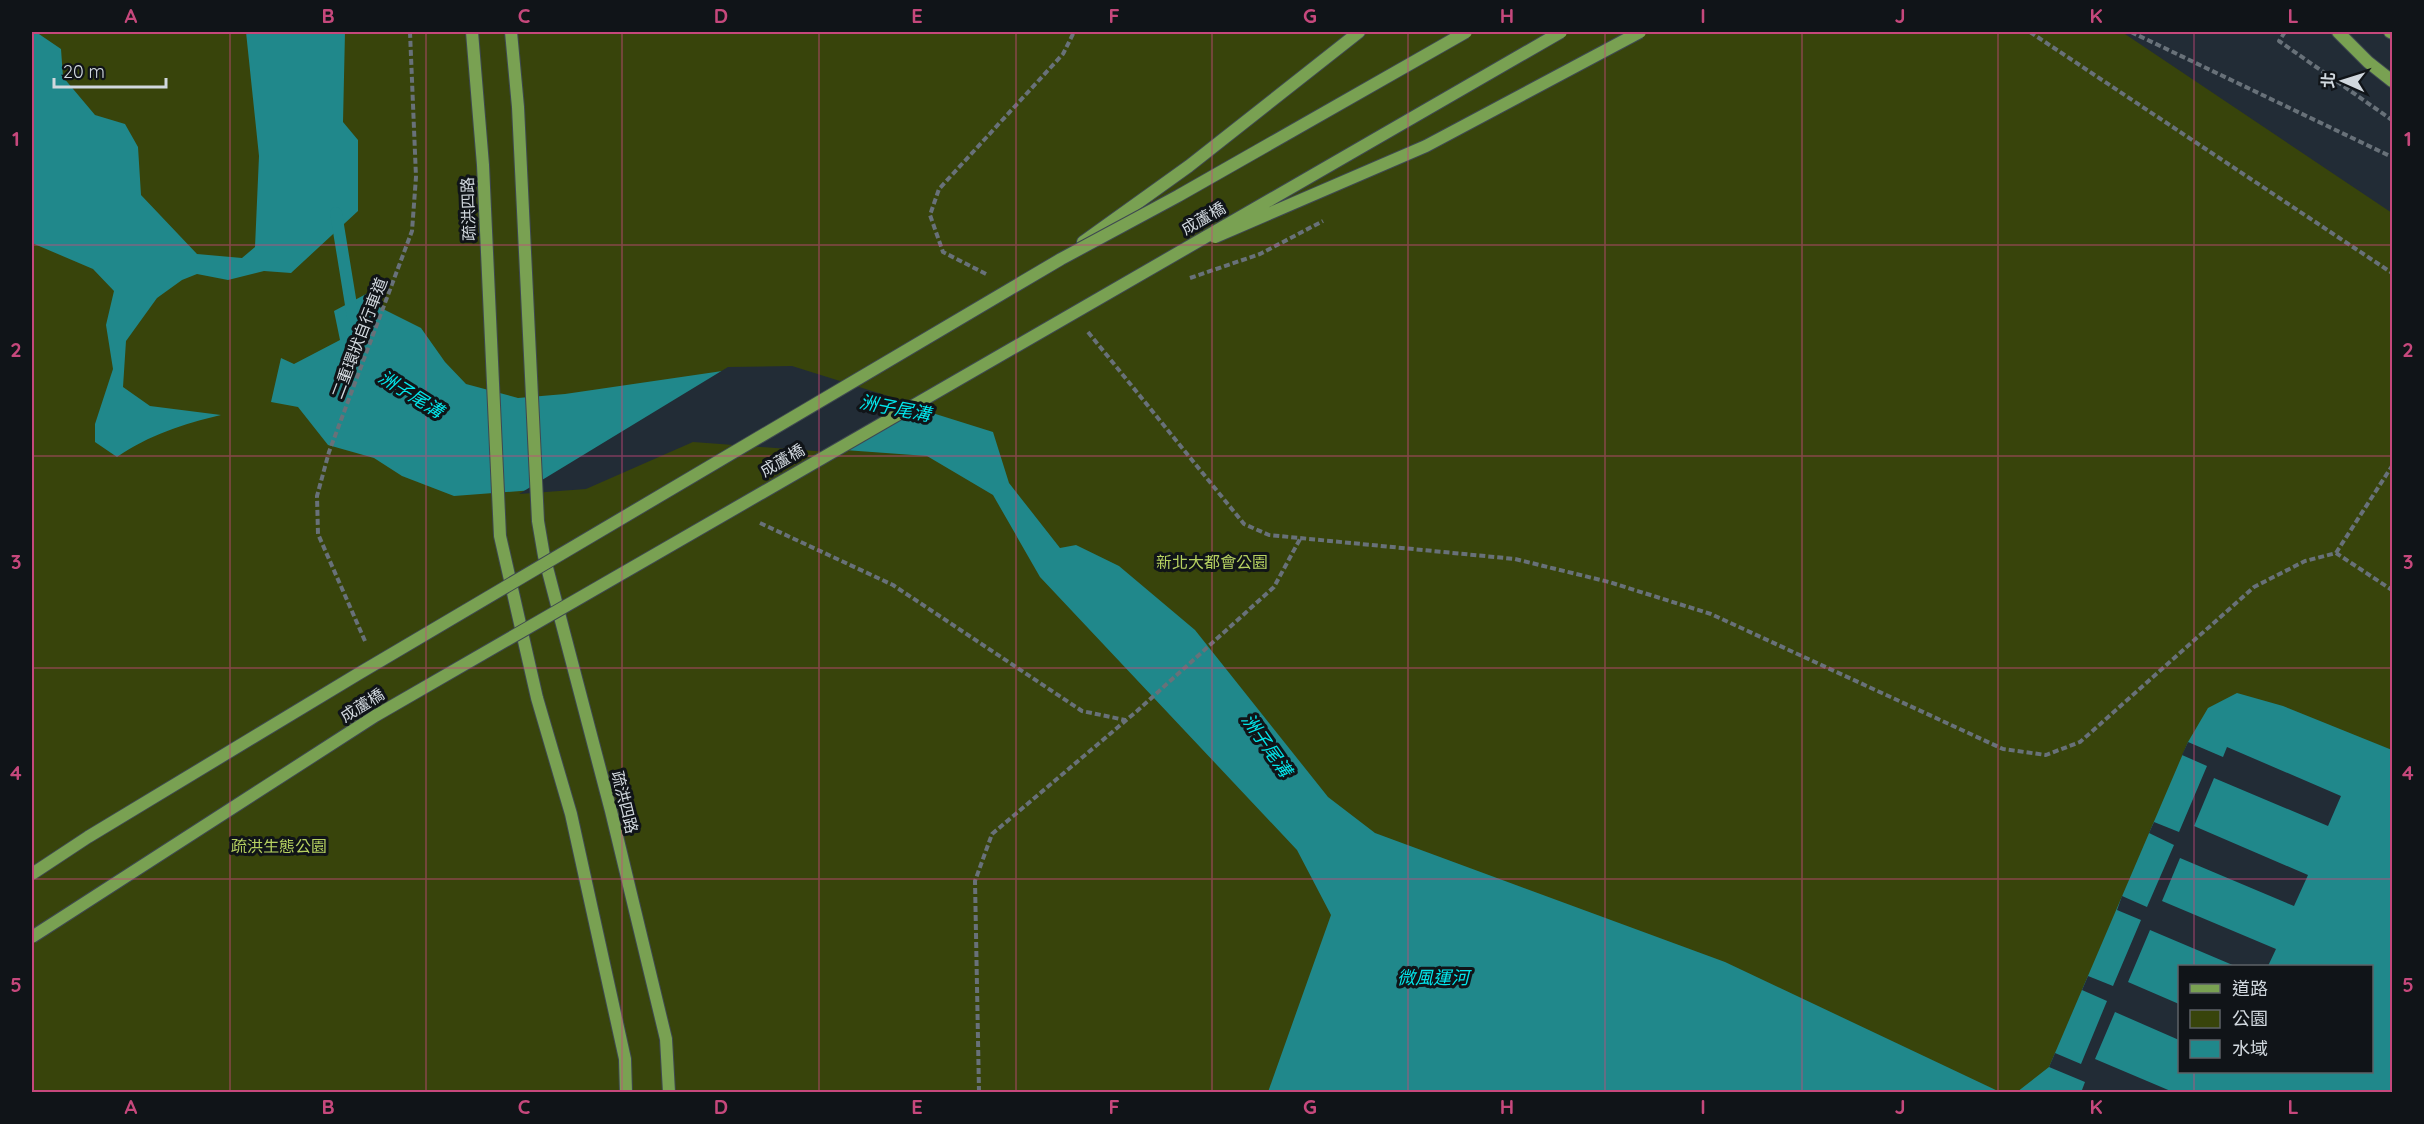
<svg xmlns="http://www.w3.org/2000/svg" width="2424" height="1124" viewBox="0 0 2424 1124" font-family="Quicksand,'Noto Sans TC',sans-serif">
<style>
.green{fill:#38440b;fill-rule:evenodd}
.water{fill:#20888b;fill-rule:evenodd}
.pier{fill:#222c36}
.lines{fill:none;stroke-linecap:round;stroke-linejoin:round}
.stream{stroke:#20888b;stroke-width:12}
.secondary-casing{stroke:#3e4851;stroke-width:14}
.path{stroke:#687179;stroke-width:4;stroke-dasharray:6 3;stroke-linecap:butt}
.secondary{stroke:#79a152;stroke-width:12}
.secondary-bridge-casing{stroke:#3e4851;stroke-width:14;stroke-linecap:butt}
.secondary-bridge{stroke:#79a152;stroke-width:12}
.grid{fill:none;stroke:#c6487c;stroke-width:1.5;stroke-opacity:0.55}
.labels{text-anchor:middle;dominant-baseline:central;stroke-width:6;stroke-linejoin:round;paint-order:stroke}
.street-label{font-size:16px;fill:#d1d8de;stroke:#101418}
.park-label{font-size:16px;fill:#b6d161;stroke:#101418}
.water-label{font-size:18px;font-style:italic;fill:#03e5ea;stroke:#101418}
.neatline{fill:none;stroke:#c6487c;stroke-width:2}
.grid-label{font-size:20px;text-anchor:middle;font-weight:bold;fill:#c6487c}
</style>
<rect width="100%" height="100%" fill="#222c36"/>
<!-- green -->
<path class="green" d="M 32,32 L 2122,32 L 2392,213 L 2392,1092 L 32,1092 ZM 2180,966 L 2372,966 L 2372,1072 L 2180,1072 Z"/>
<!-- water -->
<path class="water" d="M 32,32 L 36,32 L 61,49 L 63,77 L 95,115 L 125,124 L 138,147 L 141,195 L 197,254 L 242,258 L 255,247 L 259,156 L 246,32 L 345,32 L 343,122 L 358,140 L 358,211 L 291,273 L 264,271 L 228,280 L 197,274 L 182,280 L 157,298 L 126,341 L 123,387 L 150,406 L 221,415 C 183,424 149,435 117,457 L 95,442 L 95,424 L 113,369 L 106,325 L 114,291 L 93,269 L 32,243 Z
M 368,293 L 379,307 L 421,328 L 445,362 L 466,384 L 518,398 L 565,394 L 736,369 L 792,369 L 993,432 L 1009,483 L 1060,548 L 1076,545 L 1119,566 L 1195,630 L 1328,797 L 1375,833 L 1725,962 L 2000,1092 L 1268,1092 L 1331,915 L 1297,850 L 1040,577 L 993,495 L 927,456 L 693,439 L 585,486 L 454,496 L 402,476 L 374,458 L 328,445 L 298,407 L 271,402 L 281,358 L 294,364 L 340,340 L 334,311 Z
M 2237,693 L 2283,706 L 2392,750 L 2392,1092 L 2017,1092 L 2049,1067 L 2188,742 L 2208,708 ZM 2180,966 L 2372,966 L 2372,1072 L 2180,1072 Z"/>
<!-- pier -->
<path class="pier" d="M 792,366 L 920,406 L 842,453 L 693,442 L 586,489 L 519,494 L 728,367 Z
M 2188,742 L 2223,757 L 2227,747 L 2341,796 L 2328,826 L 2214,778 L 2194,826 L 2308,875 L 2294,906 L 2180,858 L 2162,901 L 2276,949 L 2268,966 L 2235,966 L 2150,930 L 2128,982 L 2179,1004 L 2179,1040 L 2115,1012 L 2095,1059 L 2173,1092 L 2088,1092 L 2082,1090 L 2085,1082 L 2049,1067 L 2055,1053 L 2081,1064 L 2107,1001 L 2082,990 L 2088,976 L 2113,986 L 2141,920 L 2117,910 L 2122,896 L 2147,907 L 2174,845 L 2149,833 L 2154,822 L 2179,832 L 2207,766 L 2182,755 Z"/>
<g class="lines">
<!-- stream -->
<path class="stream" d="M 336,213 L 353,317"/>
<defs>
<path id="secondary" d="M 472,32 L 483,165 L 500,536 L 537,698 L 571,814 L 625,1059 L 626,1092
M 511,32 L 518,107 L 538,521 L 544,556 L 611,811 L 666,1039 L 669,1092
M 2338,32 L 2368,62 L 2392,81
M 2390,32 L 2392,33
M 1083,242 L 1189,166 L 1359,32"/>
</defs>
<!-- secondary casing -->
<use href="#secondary" class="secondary-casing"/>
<!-- path -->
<path class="path" d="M 2030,32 L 2392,273
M 2131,32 L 2392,157
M 2285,32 L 2279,41 L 2392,120
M 986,274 L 943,252 L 930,215 L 939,189 L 1063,54 L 1074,32
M 1190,278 L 1260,254 L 1323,221
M 1088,332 L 1244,524 L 1269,535 L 1515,559 L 1609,582 L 1711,614 L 2003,749 L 2046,755 L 2080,742 L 2254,587 L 2305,561 L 2336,553 L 2392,590
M 760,523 L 893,585 L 1082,711 L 1125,720
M 2336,553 L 2392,466
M 365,641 L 318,534 L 317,496 L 329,452 L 412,231 L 416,177 L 410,32
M 979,1092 L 975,881 L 992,834 L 1137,711 L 1274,587 L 1300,539"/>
<!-- secondary -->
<use href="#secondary" class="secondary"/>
<defs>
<path id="secondary-bridge" d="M 1215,237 L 1426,146 L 1640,32
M 32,874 L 88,837 L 358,674 L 1061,259 L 1178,196 L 1466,32
M 32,937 L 375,716 L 1561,32"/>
</defs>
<!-- secondary-bridge casing -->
<use href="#secondary-bridge" class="secondary-bridge-casing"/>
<!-- secondary-bridge -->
<use href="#secondary-bridge" class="secondary-bridge"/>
</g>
<!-- grid -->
<path class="grid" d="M 230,32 L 230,1092M 426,32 L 426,1092M 622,32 L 622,1092M 819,32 L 819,1092M 1016,32 L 1016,1092M 1212,32 L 1212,1092M 1408,32 L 1408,1092M 1605,32 L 1605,1092M 1802,32 L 1802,1092M 1998,32 L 1998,1092M 2194,32 L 2194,966M 32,245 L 2392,245M 32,456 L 2392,456M 32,668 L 2392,668M 32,879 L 2392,879M 2194,1072 L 2194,1092"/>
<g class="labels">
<!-- street labels -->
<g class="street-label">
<text transform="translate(468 209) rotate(-92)">疏洪四路</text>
<text transform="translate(1203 218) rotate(-30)">成蘆橋</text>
<text transform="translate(359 338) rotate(-69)">二重環狀自行車道</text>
<text transform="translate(782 460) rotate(-30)">成蘆橋</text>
<text transform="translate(362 705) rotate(-32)">成蘆橋</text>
<text transform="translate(625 802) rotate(76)">疏洪四路</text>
</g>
<!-- park labels -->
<g class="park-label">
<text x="1212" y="562">新北大都會公園</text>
<text x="279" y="846">疏洪生態公園</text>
</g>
<!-- water labels -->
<g class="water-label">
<text transform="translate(411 394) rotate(32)">洲子尾溝</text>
<text transform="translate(895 408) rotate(11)">洲子尾溝</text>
<text transform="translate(1267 745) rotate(55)">洲子尾溝</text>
<text x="1433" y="977">微風運河</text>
</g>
</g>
<!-- border -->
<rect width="2424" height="1124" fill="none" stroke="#101418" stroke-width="66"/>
<!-- legend -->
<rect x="2178" y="965" width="195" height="108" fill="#101418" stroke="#5d6267" stroke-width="1.5"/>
<rect x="2190" y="984" width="30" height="9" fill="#79a152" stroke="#5d6267" stroke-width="1.5"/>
<text x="2232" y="995" font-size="18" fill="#d1d8de">道路</text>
<rect x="2190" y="1010" width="30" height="18" fill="#38440b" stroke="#5d6267" stroke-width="1.5"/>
<text x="2232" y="1025" font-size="18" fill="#d1d8de">公園</text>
<rect x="2190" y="1040" width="30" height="18" fill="#20888b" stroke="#5d6267" stroke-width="1.5"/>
<text x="2232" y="1055" font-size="18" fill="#d1d8de">水域</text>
<!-- north arrow -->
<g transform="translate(2343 81) rotate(273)" stroke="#101418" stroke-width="4.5" paint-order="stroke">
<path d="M0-4.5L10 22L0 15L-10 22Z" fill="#d1d8de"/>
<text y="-9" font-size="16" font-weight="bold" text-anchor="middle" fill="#d1d8de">北</text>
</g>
<!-- scale -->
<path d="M54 78v9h112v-9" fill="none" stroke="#d1d8de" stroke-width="3"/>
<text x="63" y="78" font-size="18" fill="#d1d8de" stroke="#101418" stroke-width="4.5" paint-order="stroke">20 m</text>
<rect x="33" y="33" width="2358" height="1058" class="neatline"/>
<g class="grid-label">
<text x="131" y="23">A</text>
<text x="328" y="23">B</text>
<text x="524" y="23">C</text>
<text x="721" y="23">D</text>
<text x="917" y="23">E</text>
<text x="1114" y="23">F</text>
<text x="1310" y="23">G</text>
<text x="1507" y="23">H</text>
<text x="1703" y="23">I</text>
<text x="1900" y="23">J</text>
<text x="2096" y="23">K</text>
<text x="2293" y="23">L</text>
<text x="16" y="146">1</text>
<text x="2408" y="146">1</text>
<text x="16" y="357">2</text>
<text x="2408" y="357">2</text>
<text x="16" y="569">3</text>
<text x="2408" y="569">3</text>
<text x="16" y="780">4</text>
<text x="2408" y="780">4</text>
<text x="16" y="992">5</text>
<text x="2408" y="992">5</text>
<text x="131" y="1114">A</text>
<text x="328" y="1114">B</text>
<text x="524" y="1114">C</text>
<text x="721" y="1114">D</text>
<text x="917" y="1114">E</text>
<text x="1114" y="1114">F</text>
<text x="1310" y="1114">G</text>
<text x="1507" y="1114">H</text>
<text x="1703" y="1114">I</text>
<text x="1900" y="1114">J</text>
<text x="2096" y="1114">K</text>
<text x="2293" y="1114">L</text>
</g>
</svg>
